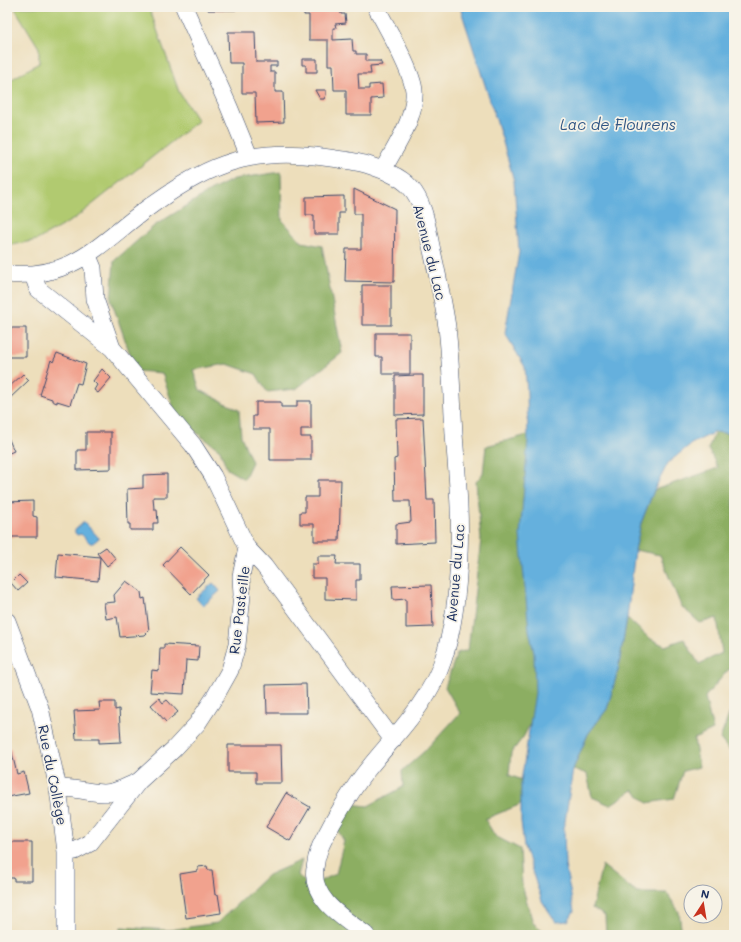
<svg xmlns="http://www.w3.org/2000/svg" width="741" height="942" viewBox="0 0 741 942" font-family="Mali,sans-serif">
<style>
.green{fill:#b1ca70;stroke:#667c67}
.forest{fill:#8cae62;stroke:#546e60}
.water{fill:#65b0dd;stroke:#40709e}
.building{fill:#f1a28e}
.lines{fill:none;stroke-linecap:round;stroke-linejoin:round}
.minor-casing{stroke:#3a496c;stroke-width:18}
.minor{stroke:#fff;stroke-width:17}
.labels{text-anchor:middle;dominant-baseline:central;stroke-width:3.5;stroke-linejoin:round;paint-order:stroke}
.street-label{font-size:14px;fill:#1b2f5e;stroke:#f7f3e8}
.water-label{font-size:15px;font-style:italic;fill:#315684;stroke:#f7f3e8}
</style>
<rect width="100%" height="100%" fill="#f7f3e8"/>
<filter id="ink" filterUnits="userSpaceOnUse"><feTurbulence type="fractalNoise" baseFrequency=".025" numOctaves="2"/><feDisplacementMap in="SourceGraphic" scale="8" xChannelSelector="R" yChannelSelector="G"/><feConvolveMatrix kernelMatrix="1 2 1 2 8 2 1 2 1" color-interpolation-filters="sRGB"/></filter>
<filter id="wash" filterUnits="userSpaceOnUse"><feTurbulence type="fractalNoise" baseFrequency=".012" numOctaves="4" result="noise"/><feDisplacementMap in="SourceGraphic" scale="16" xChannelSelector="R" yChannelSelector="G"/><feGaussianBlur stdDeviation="0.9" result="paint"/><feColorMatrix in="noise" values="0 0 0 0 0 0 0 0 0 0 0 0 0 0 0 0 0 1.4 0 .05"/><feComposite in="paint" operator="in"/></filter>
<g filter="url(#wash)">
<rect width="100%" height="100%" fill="#eddebb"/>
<!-- green -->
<path class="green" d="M 14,7 L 149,7 L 179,92 L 198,121 L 74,219 L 37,240 L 7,246 L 7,82 L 39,63 L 39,48 Z"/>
<!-- forest -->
<path class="forest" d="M 281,172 L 282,220 L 302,242 L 322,246 L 342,353 L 296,389 L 267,392 L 256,374 L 227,364 L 193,370 L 200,390 L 239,410 L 241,436 L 252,462 L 244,479 L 227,469 L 220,450 L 177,418 L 162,373 L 136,371 L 111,300 L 114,261 L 154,226 L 210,191 L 234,179 Z
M 539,432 L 541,701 L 524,736 L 511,753 L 509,775 L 525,781 L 528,793 L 519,805 L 485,819 L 495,836 L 520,849 L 522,885 L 533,923 L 549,935 L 120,935 L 121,927 L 169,930 L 217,923 L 268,875 L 302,860 L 298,875 L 309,886 L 336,874 L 344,841 L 331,819 L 341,803 L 368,806 L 403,787 L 402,771 L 428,748 L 460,713 L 445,687 L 457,653 L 468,650 L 481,539 L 476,482 L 483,473 L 486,446 Z
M 715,432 L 734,434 L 734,668 L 728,670 L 705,697 L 713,730 L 694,739 L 699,767 L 683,771 L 674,799 L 647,803 L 633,790 L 610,805 L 592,797 L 587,774 L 573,769 L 588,734 L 607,709 L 618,670 L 627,618 L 649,638 L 665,646 L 684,639 L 699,664 L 722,653 L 717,618 L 700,623 L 681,606 L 660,555 L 635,550 L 641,523 L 654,490 L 718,468 L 708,449 Z
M 734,709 L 734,756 L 720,739 L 730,712 Z
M 602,865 L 637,893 L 667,893 L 679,912 L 682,935 L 606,935 L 605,916 L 592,908 Z"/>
<!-- water -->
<path class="water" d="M 460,7 L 734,7 L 734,434 L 715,432 L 691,444 L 668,463 L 654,490 L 641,523 L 635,550 L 627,618 L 618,670 L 607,709 L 588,734 L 573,769 L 564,828 L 565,865 L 574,911 L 568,921 L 556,922 L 542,901 L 524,847 L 521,821 L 521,782 L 535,693 L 534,653 L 529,630 L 520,535 L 528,441 L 527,393 L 525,367 L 505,333 L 519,252 L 514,181 L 501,135 Z
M 84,522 L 99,538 L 93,543 L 90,543 L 81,534 L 77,535 L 75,533 L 75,530 Z
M 213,583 L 220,591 L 203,606 L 196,598 Z"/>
<g id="blocks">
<!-- building -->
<path class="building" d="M 208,7 L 236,7 L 236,10 L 208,10 Z
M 304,7 L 340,7 L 341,14 L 345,14 L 346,23 L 335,24 L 336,28 L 333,28 L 333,40 L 352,39 L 353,51 L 356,51 L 356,54 L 366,54 L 366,61 L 380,61 L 382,65 L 370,66 L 371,74 L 358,74 L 359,89 L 369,89 L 369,85 L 382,84 L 383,98 L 371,99 L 371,115 L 346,115 L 346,90 L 334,90 L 333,65 L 328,65 L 328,40 L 309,40 L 309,15 L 304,15 Z
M 228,32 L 255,32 L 256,62 L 277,62 L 277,66 L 270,66 L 270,72 L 275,72 L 275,92 L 283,92 L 284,122 L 256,123 L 255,93 L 242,93 L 242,63 L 229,63 Z
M 302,59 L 317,59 L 317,72 L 306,72 L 306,65 L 302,65 Z
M 315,90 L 326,90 L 326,95 L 324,99 L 320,99 Z
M 354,189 L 395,209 L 394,282 L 345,281 L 346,249 L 361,249 L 361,214 L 354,214 Z
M 344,196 L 344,213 L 339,213 L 339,234 L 314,234 L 314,215 L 306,215 L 306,197 Z
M 362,285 L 391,285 L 391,325 L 362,325 Z
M 7,328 L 26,328 L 26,357 L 7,357 Z
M 376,333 L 410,333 L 410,374 L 382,374 L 382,357 L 376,357 Z
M 57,353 L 86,364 L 81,384 L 77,383 L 70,405 L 57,401 L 57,403 L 52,401 L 52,399 L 40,395 L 51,360 L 53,362 Z
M 102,369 L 111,378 L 98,393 L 94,390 L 97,385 L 93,381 Z
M 23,374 L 29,380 L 8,400 L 7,389 Z
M 416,375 L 423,375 L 423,414 L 395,415 L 395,376 Z
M 297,401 L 311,401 L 311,429 L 301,429 L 301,437 L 311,437 L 311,460 L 270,460 L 270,429 L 253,429 L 253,416 L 256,416 L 256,402 L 281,402 L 281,407 L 297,407 Z
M 423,418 L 427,500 L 434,500 L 435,542 L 396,544 L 396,524 L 411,522 L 410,501 L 395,501 L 394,459 L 397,458 L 396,419 Z
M 86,432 L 111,432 L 111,469 L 77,470 L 77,450 L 86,450 Z
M 7,435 L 14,451 L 7,454 Z
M 167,474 L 167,497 L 153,497 L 154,509 L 157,509 L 158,523 L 153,523 L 153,530 L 130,530 L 130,524 L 128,524 L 127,489 L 143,488 L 143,475 Z
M 318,480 L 341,480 L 339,541 L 314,541 L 314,524 L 300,524 L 300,512 L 305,512 L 305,497 L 318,497 Z
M 33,501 L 33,516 L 37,517 L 37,537 L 7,537 L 7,502 Z
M 106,547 L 116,559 L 107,566 L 97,553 Z
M 180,547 L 209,575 L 191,594 L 163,565 Z
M 58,553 L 100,557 L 98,581 L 56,577 Z
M 318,556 L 337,556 L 336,564 L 360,564 L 360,580 L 356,580 L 356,600 L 325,599 L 325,578 L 312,578 L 312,564 L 318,564 Z
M 19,575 L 27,583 L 18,591 L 11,583 Z
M 126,581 L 141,592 L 142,599 L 145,598 L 149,631 L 145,635 L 120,637 L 117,617 L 106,619 L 104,603 L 115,602 L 114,595 Z
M 431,585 L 433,627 L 406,628 L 406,599 L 393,600 L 392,586 Z
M 164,644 L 199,646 L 198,661 L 186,660 L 184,694 L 150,692 L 152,670 L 159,671 L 160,648 L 164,648 Z
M 306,684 L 307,713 L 267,713 L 266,685 Z
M 159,698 L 163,703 L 167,700 L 178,712 L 166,722 L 151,705 Z
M 99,702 L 115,702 L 115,710 L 119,709 L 121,742 L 99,743 L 99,739 L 76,739 L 74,711 L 100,710 Z
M 228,745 L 281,745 L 282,783 L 256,783 L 256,772 L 228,772 Z
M 7,749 L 11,749 L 17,774 L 24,772 L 29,793 L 7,797 Z
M 286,793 L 310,807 L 290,841 L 266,827 Z
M 7,842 L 32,842 L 32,881 L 14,881 L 14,878 L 7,878 Z
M 207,866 L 208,870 L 212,870 L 215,895 L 218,894 L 221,913 L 186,918 L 180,874 L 198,871 L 198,867 Z"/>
</g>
</g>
<g filter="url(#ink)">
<use href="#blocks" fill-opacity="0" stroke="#3a496c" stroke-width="1"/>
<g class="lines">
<defs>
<path id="minor" d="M 184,7 L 229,107 L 249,156
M 376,7 C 386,26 413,72 414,91 C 416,118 395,147 383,170
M 88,256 L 93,268 L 95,299 L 112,348
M 7,274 C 73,279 97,246 145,210 C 201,168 244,148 315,156 C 331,158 349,160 365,164 C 380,169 399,175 410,187 C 424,202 427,226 431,246 C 437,273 443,299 447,327 C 451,362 452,398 454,434 C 457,474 461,514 459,554 C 458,590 454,627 443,660 C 429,703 395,735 368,769 C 354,786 344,804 333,822 C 324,839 317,849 315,868 C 310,899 345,919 366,935
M 33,275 L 38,289 L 112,348 L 193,445 L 213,476 L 247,548 L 241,576 L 242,595 L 237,645 L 230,670 L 216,695 L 197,724 L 174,749 L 139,781 L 90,843 L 75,851 L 66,852
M 247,548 L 264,566 L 393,740
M 7,621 L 40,708 L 58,788 L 66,852 L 66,935
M 58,788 C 74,787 88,793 104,793 C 116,793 126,787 137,782"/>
</defs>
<!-- minor casing -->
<use href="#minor" class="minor-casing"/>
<!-- minor -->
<use href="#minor" class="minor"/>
</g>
</g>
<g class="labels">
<!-- street labels -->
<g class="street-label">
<text transform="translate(430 252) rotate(76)">Avenue du Lac</text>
<text transform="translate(455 573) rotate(-85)">Avenue du Lac</text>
<text transform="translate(239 610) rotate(-83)">Rue Pasteille</text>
<text transform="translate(53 775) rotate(79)">Rue du Collège</text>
</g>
<!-- water labels -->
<g class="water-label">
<text x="618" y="124">Lac de Flourens</text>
</g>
</g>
<!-- margin -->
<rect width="741" height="942" fill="none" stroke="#f7f3e8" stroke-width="24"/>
<!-- north arrow -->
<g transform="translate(703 904) rotate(12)"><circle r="19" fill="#f7f3e8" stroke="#9fa5b1"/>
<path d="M0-3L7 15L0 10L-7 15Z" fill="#c8321e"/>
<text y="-6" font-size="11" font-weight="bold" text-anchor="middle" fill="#1b2f5e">N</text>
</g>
</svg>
